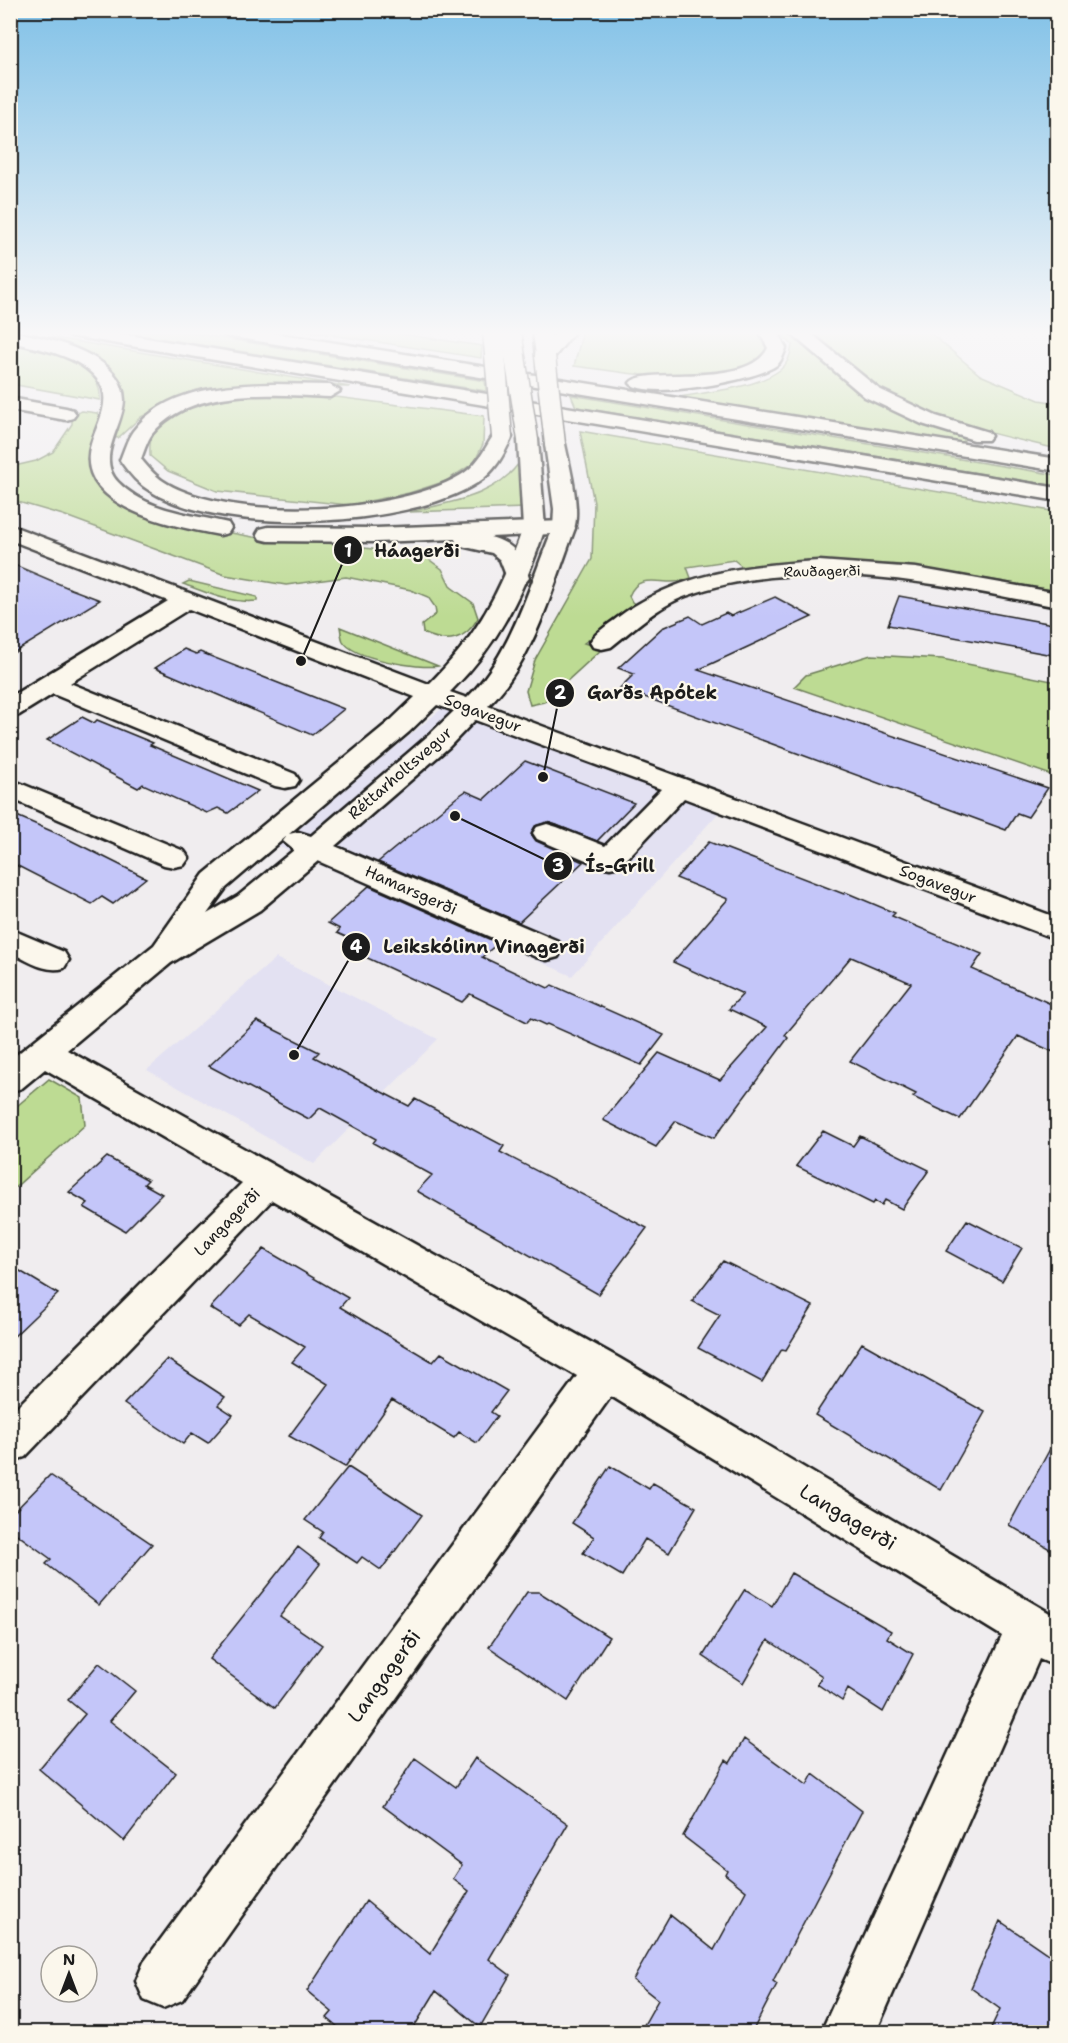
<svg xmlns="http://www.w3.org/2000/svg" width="1068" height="2043" viewBox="0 0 1068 2043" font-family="'Shantell Sans',sans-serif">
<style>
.built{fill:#e3e1f2}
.green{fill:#bddb93;stroke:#6c7c58;stroke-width:1.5}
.building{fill:#c4c6f9;stroke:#1c1c1c;stroke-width:1.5}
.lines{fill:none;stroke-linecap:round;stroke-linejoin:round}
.minor-casing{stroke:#1c1c1c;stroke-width:5}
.major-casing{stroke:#1c1c1c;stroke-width:5}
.highway-casing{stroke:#1c1c1c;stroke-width:5}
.minor{fill:#fbf7ec;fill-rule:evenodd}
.major{fill:#fbf7ec;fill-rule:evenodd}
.highway{fill:#fbf7ec;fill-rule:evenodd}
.major-bridge-casing{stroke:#1c1c1c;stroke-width:23;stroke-linecap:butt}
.highway-bridge-casing{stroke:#1c1c1c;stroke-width:23;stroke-linecap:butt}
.major-bridge{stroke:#fbf7ec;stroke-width:20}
.highway-bridge{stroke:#fbf7ec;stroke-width:20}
.labels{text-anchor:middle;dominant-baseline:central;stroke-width:4.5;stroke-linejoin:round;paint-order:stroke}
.far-street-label{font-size:14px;fill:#1c1c1c;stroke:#fbf7ec}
.street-label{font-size:16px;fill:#1c1c1c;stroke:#fbf7ec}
.near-street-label{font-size:20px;fill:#1c1c1c;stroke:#fbf7ec}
.leader{fill:none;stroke:#1c1c1c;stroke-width:2}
.callout-dot{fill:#1c1c1c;stroke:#fbf7ec;stroke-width:2}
.mark-label{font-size:18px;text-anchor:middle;font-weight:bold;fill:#fff}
.callout-label{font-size:18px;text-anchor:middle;font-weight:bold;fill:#1c1c1c;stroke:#fbf7ec;stroke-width:4.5;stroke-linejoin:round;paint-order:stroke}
</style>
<rect width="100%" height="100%" fill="#f0edef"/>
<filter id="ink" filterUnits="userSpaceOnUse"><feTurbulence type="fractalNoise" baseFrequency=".0167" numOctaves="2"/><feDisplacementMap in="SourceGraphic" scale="12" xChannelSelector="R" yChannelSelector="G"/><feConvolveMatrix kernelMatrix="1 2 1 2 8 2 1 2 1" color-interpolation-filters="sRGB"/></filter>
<g filter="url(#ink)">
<!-- built -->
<path class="built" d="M 445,706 L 721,810 L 572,976 L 277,846 Z
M 276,958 L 438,1039 L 314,1164 L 147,1070 Z"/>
<!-- green -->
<path class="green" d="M 113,331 L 178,331 L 485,381 L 486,391 Z
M 306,331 L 380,331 L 482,346 L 481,358 Z
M 583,331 L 756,331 L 767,345 L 766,354 C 758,359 750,366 742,369 C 689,387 627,372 574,366 Z
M 779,331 L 789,331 L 856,391 L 919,422 L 964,437 L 964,444 L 680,397 C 711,391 754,389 780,370 C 788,364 791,354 792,345 Z
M 807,331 L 928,331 L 980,375 L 1039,400 L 1057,403 L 1057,449 C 998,435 940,423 886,395 C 857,379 832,353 807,331 Z
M 37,335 L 350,387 L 277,386 L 172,402 L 141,417 L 118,438 L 110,437 L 125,407 L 122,388 L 109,366 L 80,349 Z
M 10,341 C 41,348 103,359 100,400 L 11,384 Z
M 571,395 L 1057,475 L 1057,486 L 576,407 Z
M 244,396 L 336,397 L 484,416 L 483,444 L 474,463 L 446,481 L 409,493 L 349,505 L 217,491 L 168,471 L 150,456 C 150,450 149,442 152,437 C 167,404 213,402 244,396 Z
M 82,411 L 97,413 L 102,421 L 92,454 L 120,503 L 150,518 L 253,537 L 320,542 L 424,556 L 442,569 L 451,587 L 473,603 L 478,618 C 465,641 447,644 423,633 L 422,625 L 436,614 L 435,607 L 428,597 L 411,590 L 346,577 L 286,585 L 225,575 L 63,515 L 11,500 L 10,467 L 36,461 L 53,452 L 72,424 L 72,415 Z
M 580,431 L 1057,512 L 1057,591 L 904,565 L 840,562 L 744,568 L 734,560 L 687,567 L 691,578 C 685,580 678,582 672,582 C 655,582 637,575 629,596 L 632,602 L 638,606 L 584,643 L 602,649 L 544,702 L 530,705 L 526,691 L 535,660 L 592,559 L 594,503 Z
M 523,457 L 526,508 L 409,512 C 451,502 499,497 523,457 Z
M 189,581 L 257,597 L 257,601 C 230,604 208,593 183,584 Z
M 340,627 L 438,666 C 419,669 353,659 343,641 C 341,637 341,631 340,627 Z
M 871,655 L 942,659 L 1057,682 L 1057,777 L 794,687 L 806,675 Z
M 49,1079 L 82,1098 L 85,1125 L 11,1191 L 11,1111 Z"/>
<!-- building -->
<path class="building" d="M 10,563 L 71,589 L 100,600 L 10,655 Z
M 899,596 L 1058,625 L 1058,656 L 888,625 Z
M 775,597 L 812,617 L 698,670 L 1048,788 L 1028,817 L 1017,813 L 1006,830 L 620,688 L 634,674 L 618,668 L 662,628 L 690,616 L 702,624 L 726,613 L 731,616 Z
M 184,649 L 196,654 L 200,652 L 344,709 L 312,735 L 155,668 Z
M 82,717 L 94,723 L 97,720 L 153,743 L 150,745 L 258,791 L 228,813 L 218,808 L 207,813 L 143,784 L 138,788 L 47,740 Z
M 525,761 L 634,803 L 597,841 L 548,822 L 535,826 L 531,834 L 536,841 L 583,862 L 519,922 L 378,862 L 457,797 L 466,791 L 484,799 Z
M 10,813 L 58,834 L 146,878 L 113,904 L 102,897 L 92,904 L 10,862 Z
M 709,842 L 844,894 L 845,892 L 895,913 L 892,916 L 982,954 L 972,969 L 1058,1007 L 1058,1054 L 1018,1036 L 960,1119 L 913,1097 L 916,1094 L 850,1061 L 911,983 L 851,957 L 785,1035 L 788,1038 L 714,1138 L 676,1121 L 656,1147 L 603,1120 L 659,1053 L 720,1080 L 767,1027 L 729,1009 L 743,994 L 673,962 L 728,899 L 676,878 Z
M 369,886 L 498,943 L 482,957 L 548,988 L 552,985 L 664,1035 L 641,1065 L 548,1024 L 546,1025 L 531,1018 L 527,1022 L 470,994 L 462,1002 L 361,955 L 368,947 L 337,933 L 340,929 L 328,923 Z
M 257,1021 L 319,1052 L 314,1057 L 409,1106 L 415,1099 L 504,1146 L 500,1152 L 647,1228 L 598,1294 L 417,1191 L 432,1175 L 373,1143 L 376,1139 L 320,1108 L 309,1119 L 209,1066 Z
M 823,1131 L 853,1146 L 860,1136 L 929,1170 L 902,1209 L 885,1200 L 882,1205 L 875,1201 L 873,1204 L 796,1166 Z
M 107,1157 L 148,1180 L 144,1184 L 162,1194 L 125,1231 L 84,1207 L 88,1203 L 69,1192 Z
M 967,1220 L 1022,1248 L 1002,1281 L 946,1251 Z
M 264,1249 L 348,1298 L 340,1307 L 433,1362 L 441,1353 L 507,1391 L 491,1412 L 497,1416 L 477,1443 L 459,1432 L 454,1438 L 392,1400 L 345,1467 L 289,1436 L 328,1384 L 292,1362 L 305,1347 L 249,1314 L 238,1325 L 210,1308 Z
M 723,1261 L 813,1306 L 786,1350 L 782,1349 L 762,1382 L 698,1348 L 720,1315 L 692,1301 Z
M 10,1265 L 58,1294 L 10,1340 Z
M 862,1343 L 985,1412 L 941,1490 L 815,1415 Z
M 167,1359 L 225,1397 L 218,1405 L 233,1415 L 208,1443 L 192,1433 L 183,1444 L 124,1404 Z
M 1058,1434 L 1058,1554 L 1009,1525 Z
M 610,1466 L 649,1489 L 653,1483 L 696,1507 L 669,1553 L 645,1539 L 622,1576 L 583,1553 L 594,1537 L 572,1523 Z
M 348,1467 L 422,1515 L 381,1570 L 362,1557 L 357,1563 L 319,1538 L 323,1532 L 305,1520 Z
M 50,1475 L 152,1544 L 99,1605 L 46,1564 L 51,1559 L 10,1529 L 10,1516 Z
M 298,1547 L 320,1564 L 280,1616 L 322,1645 L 275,1708 L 209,1659 Z
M 791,1573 L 891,1631 L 887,1638 L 913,1654 L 883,1712 L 848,1689 L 842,1701 L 817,1684 L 822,1676 L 768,1640 L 743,1683 L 703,1656 L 745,1589 L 772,1606 Z
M 527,1592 L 539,1592 L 609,1637 L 568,1701 L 489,1647 Z
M 99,1663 L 135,1691 L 110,1721 L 176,1773 L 124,1841 L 39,1769 L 85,1714 L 68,1700 Z
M 744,1739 L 807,1785 L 813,1774 L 862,1811 L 773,1981 L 777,1984 L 752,2032 L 640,2032 L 658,2000 L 633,1980 L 670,1915 L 714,1950 L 746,1891 L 725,1874 L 727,1870 L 683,1836 L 726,1760 L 730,1763 Z
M 415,1758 L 456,1787 L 475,1758 L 568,1824 L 489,1959 L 510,1975 L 480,2027 L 436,1991 L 411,2032 L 344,2032 L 327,2018 L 332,2012 L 307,1991 L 366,1901 L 430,1954 L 469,1891 L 453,1879 L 462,1865 L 383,1806 Z
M 1000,1921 L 1058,1961 L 1058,2032 L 989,2032 L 1000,2009 L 971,1988 Z"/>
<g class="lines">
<defs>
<path id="minor" d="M 10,398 L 66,408 L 73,410 L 76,414 L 73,418 L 66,420 L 10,410 Z
M 534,521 L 542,523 L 545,528 C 524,592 499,644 450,692 L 467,698 C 512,653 529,586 553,528 L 556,523 L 572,523 L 575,528 C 552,589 535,659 488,706 L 1058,918 L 1058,940 L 684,798 L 620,866 L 610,868 L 600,866 L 537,839 L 533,833 L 537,827 L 547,824 L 557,827 L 605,846 L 661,789 L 475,720 L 449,747 L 335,846 L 558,941 L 563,949 L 558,957 L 547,960 L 536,957 L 318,861 L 260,910 L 171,963 L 67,1050 L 619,1358 L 1058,1618 L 1058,1667 L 1039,1659 L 876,2032 L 821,2032 L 1002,1636 L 611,1396 L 182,2000 L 163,2008 L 144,2000 L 136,1981 L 144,1962 L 577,1376 L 272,1200 L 25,1457 L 10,1462 L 10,1414 L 242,1183 L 45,1069 L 22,1088 L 10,1092 L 10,1060 L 154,945 L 204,874 L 391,720 L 415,697 L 189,609 L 70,683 L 295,774 L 299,780 L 295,786 L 285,788 L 275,786 L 53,694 L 19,715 L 10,717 L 10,697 L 168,601 L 10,540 L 10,525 L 429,684 C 477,637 501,591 523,528 L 526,523 ZM 437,705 L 454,711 L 429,735 L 311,836 L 298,832 L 289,834 L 409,732 ZM 287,836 L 283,841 L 294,850 L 238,896 L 207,914 L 226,888 Z
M 819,561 L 916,568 L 1058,593 L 1058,607 C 939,584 804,553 686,596 C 658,606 634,629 611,647 L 602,649 L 593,647 L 590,642 C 596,632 608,625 617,618 C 676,573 747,565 819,561 Z
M 10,779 L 184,851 L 189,858 L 184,865 L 174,867 L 164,865 L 10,798 Z
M 10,929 L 64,952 L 69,960 L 64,968 C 45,973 28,961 10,952 Z"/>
<path id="major" d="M 533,331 L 551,331 L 554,356 L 552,360 L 545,362 L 536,356 Z
M 528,434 L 535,436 L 538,440 L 545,528 L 542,533 L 526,533 L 523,528 L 518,440 L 521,436 Z
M 555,438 L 562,440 L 565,444 C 569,464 583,516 572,533 L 556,533 L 553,528 L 554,509 L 545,444 L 548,440 Z"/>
<path id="highway" d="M 10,331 C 45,337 124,354 124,400 C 123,427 95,458 118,482 C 146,511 191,514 228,523 L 231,528 L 228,533 L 220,535 C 177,527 72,508 91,444 C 96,426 112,402 100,383 C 82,355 40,349 10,342 Z
M 62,331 L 104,331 L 1058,488 L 1058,501 L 71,336 Z
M 218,331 L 261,331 L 1058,459 L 1058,471 L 227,336 Z
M 556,331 L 575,331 L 552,360 L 538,360 L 536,356 Z
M 759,331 L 777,331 L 786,348 C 784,353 782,360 778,364 C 761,380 643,401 630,383 C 643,365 748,390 768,348 Z
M 788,331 L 808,331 L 879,389 L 936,416 L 988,432 L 991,436 L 988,440 L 974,440 L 922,424 L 865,397 Z
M 274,384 L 330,385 L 340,391 L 330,397 C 274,395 192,385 152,434 C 147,441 144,451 141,459 C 149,469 157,478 168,484 C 235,522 396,514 461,475 C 479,464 484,449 495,433 L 509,433 L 512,437 C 503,456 495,472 477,483 C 406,528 224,536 152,492 C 139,485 128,472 120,460 C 124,451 127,439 133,431 C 166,388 226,385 274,384 Z
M 564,521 L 572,523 L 575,528 L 572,533 L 490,537 C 513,543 523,556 529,578 L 525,583 L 509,583 L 500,560 L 492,553 L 457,545 L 455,539 L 376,542 L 268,541 L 260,539 L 257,534 L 260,529 L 268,527 L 376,528 Z"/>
</defs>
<!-- minor casing -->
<use href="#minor" class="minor-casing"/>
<!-- major casing -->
<use href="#major" class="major-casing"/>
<!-- highway casing -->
<use href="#highway" class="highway-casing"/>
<!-- minor -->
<use href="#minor" class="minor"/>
<!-- major -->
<use href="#major" class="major"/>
<!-- highway -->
<use href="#highway" class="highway"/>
<defs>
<path id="major-bridge" d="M 511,331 L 528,440
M 545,356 L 555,444"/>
<path id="highway-bridge" d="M 493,331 L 502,437"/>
</defs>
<!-- major-bridge casing -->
<use href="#major-bridge" class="major-bridge-casing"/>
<!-- highway-bridge casing -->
<use href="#highway-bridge" class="highway-bridge-casing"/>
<!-- major-bridge -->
<use href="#major-bridge" class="major-bridge"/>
<!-- highway-bridge -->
<use href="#highway-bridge" class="highway-bridge"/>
</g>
</g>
<!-- sky -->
<linearGradient id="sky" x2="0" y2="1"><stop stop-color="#81c1e7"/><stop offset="0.54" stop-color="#f8f7f8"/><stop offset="1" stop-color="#f8f7f8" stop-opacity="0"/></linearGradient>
<rect width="1068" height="617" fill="url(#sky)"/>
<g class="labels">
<!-- far-street labels -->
<g class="far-street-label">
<text transform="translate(822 571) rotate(-1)">Rauðagerði</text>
</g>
<!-- street labels -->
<g class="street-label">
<text transform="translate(483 713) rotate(21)">Sogavegur</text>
<text transform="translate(400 773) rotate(-41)">Réttarholtsvegur</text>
<text transform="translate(938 884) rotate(21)">Sogavegur</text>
<text transform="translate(411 890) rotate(24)">Hamarsgerði</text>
<text transform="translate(227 1222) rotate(-46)">Langagerði</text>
</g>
<!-- near-street labels -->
<g class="near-street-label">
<text transform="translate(848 1517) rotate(31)">Langagerði</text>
<text transform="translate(384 1676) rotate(-54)">Langagerði</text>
</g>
</g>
<!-- callouts -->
<path class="leader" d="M301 661L348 550M543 777L560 693M455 816L558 866M294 1055L356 947"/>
<g class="callout-dot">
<circle cx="301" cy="661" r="6"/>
<circle cx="543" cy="777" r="6"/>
<circle cx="455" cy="816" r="6"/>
<circle cx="294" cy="1055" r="6"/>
<circle cx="348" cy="550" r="15"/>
<circle cx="560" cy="693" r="15"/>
<circle cx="558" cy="866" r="15"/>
<circle cx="356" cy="947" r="15"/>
</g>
<g class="mark-label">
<text x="348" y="557">1</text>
<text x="560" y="699">2</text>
<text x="558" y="872">3</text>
<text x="356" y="953">4</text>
</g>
<g class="callout-label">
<text x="417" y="557">Háagerði</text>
<text x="652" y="699">Garðs Apótek</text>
<text x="620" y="872">Ís-Grill</text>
<text x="484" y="953">Leikskólinn Vinagerði</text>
</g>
<!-- margin -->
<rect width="1068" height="2043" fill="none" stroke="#fbf7ec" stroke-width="36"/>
<rect x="18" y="18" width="1032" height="2007" fill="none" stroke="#1c1c1c" stroke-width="2" filter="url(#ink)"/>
<!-- north arrow -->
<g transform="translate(69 1974)"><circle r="28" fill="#fbf7ec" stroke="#a29f99" stroke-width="1.5"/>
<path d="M0-4.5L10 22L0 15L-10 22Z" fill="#1c1c1c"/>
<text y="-9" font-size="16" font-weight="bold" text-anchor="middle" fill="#1c1c1c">N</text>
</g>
</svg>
